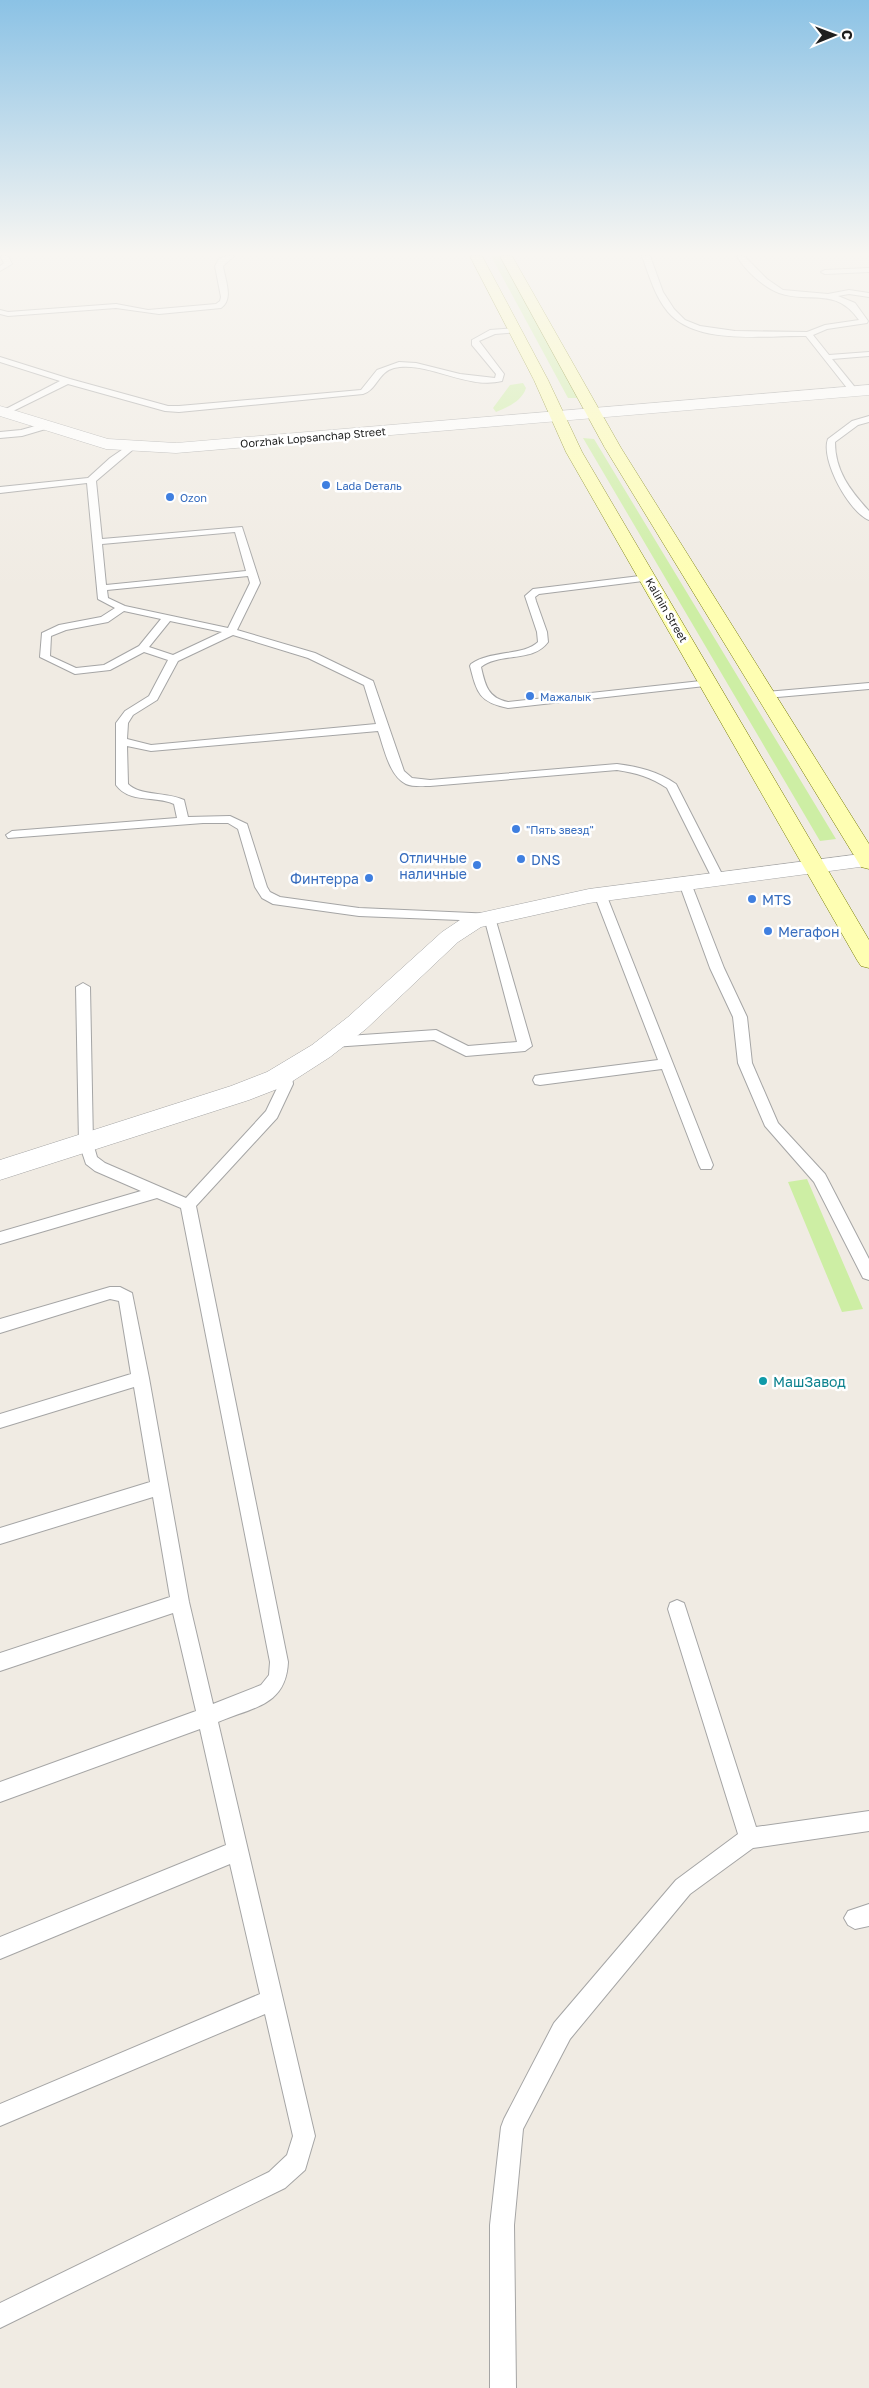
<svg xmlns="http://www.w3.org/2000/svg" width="869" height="2388" viewBox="0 0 869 2388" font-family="'Golos Text',sans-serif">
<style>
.grass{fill:#cdeea4}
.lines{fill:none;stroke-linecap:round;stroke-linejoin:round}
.service-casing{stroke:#a5a5a5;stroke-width:2}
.minor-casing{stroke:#a5a5a5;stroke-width:1}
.tertiary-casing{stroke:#a5a5a5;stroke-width:1}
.secondary-casing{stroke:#747a00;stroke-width:1}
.service{fill:#fff;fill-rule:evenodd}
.minor{fill:#fff;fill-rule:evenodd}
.tertiary{fill:#fff;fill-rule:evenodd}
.secondary{fill:#fefeb2;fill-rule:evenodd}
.shop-dot{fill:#3f7fe0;stroke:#fff;stroke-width:2}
.culture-dot{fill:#0f9aa8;stroke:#fff;stroke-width:2}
.labels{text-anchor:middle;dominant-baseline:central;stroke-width:5;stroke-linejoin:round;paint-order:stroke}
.far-street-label{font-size:11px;fill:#1e1e1e;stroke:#fff}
.far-shop-label{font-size:11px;fill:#366cbe;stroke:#fff;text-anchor:start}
.shop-label{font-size:14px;fill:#366cbe;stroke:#fff;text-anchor:start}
.culture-label{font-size:14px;fill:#0d838f;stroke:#fff;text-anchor:start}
</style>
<rect width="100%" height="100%" fill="#f0ebe3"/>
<!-- grass -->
<path class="grass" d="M 491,256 L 501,256 L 581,398 L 568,398 Z
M 523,383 L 526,388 C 522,401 508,407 496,412 L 493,408 L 510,385 Z
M 583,438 L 594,439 L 836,839 L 820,841 Z
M 807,1179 L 863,1309 L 842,1312 L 788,1182 Z"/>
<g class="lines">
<defs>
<path id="service" d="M 0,256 L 8,256 L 12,264 L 0,271 L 0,266 L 4,263 Z
M 226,256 L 234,256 L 223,266 C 225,280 234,299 221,308 L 159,314 L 116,308 L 8,316 L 0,314 L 0,310 L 8,312 L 116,304 L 148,310 L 216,304 L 220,301 L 221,297 L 215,266 L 219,259 Z
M 642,256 L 650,256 L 663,292 L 674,309 L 685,320 L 700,326 L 735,331 L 807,332 L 825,325 L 859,320 C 835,286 811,304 779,293 C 764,288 744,269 737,256 L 744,256 L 767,279 L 783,290 L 828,294 L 849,290 L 869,293 L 869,297 L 849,294 L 838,296 L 855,303 L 868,321 L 867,323 L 827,329 L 813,335 L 829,355 L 869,352 L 869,356 L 832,359 L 858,391 L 851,393 L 806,336 C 766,335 697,346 668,312 C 655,297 649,275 642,256 Z
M 869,268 L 869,272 L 825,274 L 821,272 L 825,270 Z
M 515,328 L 518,328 L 518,332 L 495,334 L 479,341 L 504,374 L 502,381 C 466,390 426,360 394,368 C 378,372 377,390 363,394 L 179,412 L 165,411 L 68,384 L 7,414 L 0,412 L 60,381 L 0,362 L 0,357 L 70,379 L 168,406 L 179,406 L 361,390 L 377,370 L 399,362 L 416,363 L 460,374 L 495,378 L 496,374 L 472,345 L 472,340 L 490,330 Z
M 869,416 L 869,422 L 858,425 L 835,442 C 835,471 850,490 869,511 L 869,520 C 850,513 820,460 828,439 L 852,421 Z
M 46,423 L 50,426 L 49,428 L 22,436 L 0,438 L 0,432 L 21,430 Z
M 129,445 L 136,447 L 96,481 L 102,539 L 242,527 L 260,583 L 237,630 L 315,653 L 373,681 L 404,771 L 412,778 L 430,780 L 617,764 C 639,767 657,771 676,784 L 724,878 L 722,881 L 714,881 L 712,878 L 667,788 C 651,777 636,773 617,770 L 430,786 C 423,786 412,787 406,784 C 389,776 384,747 378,731 L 151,751 L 127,746 L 128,784 C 139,796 168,792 184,800 L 188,817 L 230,816 L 247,824 L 267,887 L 270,892 L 280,897 L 359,908 L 494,914 L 532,1046 L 525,1051 L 466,1056 L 434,1040 L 333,1047 L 326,1042 L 333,1037 L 436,1030 L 468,1046 L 517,1042 L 485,921 L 359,916 L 273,904 L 262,898 L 255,887 L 238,829 L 228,823 L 203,823 L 8,838 L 6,835 L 12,831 L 177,818 L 174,804 C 155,795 130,804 116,785 L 116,723 L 125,711 L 149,696 L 168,660 L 144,652 L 110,670 L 75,674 L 40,657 L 42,633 L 59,625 L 101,617 L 115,608 L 98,599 L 87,483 L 0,493 L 0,487 L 88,478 L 110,458 ZM 235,532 L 246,571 L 106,585 L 102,544 ZM 248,576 L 250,583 L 228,628 L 125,606 L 108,598 L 107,590 ZM 124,611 L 161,619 L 139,646 L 104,665 L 76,668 L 50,656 L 51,636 L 66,630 L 108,622 ZM 170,621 L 222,632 L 173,655 L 149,647 ZM 233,635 L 308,658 L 364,685 L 376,724 L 151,745 L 127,739 L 128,723 L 133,715 L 157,700 L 178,661 Z
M 648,575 L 653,578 L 651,580 L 539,594 L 535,597 L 536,601 L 547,632 L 548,642 C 533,663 500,652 481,667 C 485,685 488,698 508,702 L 710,680 L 715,683 L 714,685 L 508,708 C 479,702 477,693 470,666 L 471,664 C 490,650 524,656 538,642 L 537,632 L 525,596 L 533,589 Z
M 869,683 L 869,689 L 766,698 L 761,695 L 766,692 Z
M 685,879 L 691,883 L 724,968 L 747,1017 L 752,1063 L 778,1123 L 825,1174 L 869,1259 L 869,1280 L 863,1278 L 814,1182 L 765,1126 L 738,1063 L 733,1017 L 710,968 L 679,883 Z
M 600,890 L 606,894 L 713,1165 L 711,1169 L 701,1169 L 699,1165 L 662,1069 L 540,1085 L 535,1084 L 533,1080 L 535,1076 L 540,1075 L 658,1060 L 594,894 Z
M 83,983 L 90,987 L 93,1143 L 97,1157 L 105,1163 L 186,1198 L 266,1111 L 279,1084 L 281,1070 L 291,1070 L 293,1084 L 277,1118 L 196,1206 L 288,1662 C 286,1706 253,1707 218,1722 L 315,2136 L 305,2170 L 285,2188 L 0,2328 L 0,2303 L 269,2172 L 287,2155 L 293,2136 L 265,2014 L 0,2126 L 0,2104 L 260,1994 L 230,1864 L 0,1959 L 0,1937 L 226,1845 L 200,1729 L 0,1802 L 0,1782 L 196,1711 L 173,1613 L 0,1671 L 0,1653 L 170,1597 L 153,1497 L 0,1544 L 0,1528 L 150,1482 L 134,1387 L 0,1428 L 0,1414 L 131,1374 L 119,1301 L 110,1299 L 0,1333 L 0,1319 L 110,1287 L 120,1287 L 132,1293 L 149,1378 L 189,1602 L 213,1704 L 261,1685 L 269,1675 L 270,1662 L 181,1208 L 157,1198 L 0,1244 L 0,1232 L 141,1191 L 95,1171 L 86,1164 L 79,1143 L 76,987 Z
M 677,1600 L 684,1603 L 686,1609 L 756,1827 L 869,1811 L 869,1831 L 753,1848 L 690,1894 L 570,2039 L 523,2129 L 514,2225 L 516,2388 L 490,2388 L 490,2225 L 501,2127 L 504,2119 L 554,2023 L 676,1880 L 738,1834 L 668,1609 L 670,1603 Z
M 869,1904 L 869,1926 L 855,1929 L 848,1925 L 844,1918 L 848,1911 Z"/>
<path id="minor" d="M 869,853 L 869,865 L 867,866 L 589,903 L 481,927 L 458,942 L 366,1029 L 330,1057 L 285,1086 L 249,1100 L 0,1180 L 0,1160 L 231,1086 L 267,1072 L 312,1045 L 348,1017 L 442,932 L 466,916 L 589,889 Z"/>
<path id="tertiary" d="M 869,385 L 869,395 L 176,453 L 106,449 L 0,416 L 0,406 L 108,439 L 176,443 Z"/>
<path id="secondary" d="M 470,256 L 482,256 L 548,380 L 582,452 L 869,940 L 869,968 L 861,966 L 857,960 L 566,452 L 534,380 Z
M 500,256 L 512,256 L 621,448 L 869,844 L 869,869 L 861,867 L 858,862 L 605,448 Z"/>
</defs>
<!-- service casing -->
<use href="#service" class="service-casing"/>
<!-- minor casing -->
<use href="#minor" class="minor-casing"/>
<!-- tertiary casing -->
<use href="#tertiary" class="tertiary-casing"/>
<!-- secondary casing -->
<use href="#secondary" class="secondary-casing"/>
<!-- service -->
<use href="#service" class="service"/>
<!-- minor -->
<use href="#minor" class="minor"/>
<!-- tertiary -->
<use href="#tertiary" class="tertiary"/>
<!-- secondary -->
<use href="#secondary" class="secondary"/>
</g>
<!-- sky -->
<linearGradient id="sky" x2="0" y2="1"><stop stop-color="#8bc2e5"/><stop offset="0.43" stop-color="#f8f6f2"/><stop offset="1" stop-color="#f8f6f2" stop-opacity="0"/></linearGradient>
<rect width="869" height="590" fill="url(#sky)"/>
<!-- markers -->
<g class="shop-dot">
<circle cx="326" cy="485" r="5"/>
<circle cx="170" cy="497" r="5"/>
<circle cx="530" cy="696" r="5"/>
<circle cx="516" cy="829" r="5"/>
<circle cx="521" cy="859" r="5"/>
<circle cx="477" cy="865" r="5"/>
<circle cx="369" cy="878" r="5"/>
<circle cx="752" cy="899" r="5"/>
<circle cx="768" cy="931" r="5"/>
</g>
<circle class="culture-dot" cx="763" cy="1381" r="5"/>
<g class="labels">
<!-- far-street labels -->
<g class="far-street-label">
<text transform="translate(313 437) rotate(-5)">Oorzhak Lopsanchap Street</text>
<text transform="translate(667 610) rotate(60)">Kalinin Street</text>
</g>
<!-- far-shop labels -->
<g class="far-shop-label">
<text x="336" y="485">Lada Dеталь</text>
<text x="180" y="497">Ozon</text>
<text x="540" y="696">Мажалык</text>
<text x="526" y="829">"Пять звезд"</text>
</g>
<!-- shop labels -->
<g class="shop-label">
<text x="467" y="857" text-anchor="end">Отличные<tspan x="467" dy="16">наличные</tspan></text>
<text x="531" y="859">DNS</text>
<text x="359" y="878" text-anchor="end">Финтерра</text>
<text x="762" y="899">MTS</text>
<text x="778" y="931">Мегафон</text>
</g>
<!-- culture labels -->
<g class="culture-label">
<text x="773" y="1381">МашЗавод</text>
</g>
</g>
<!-- north arrow -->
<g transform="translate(834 35) rotate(89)" stroke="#ffffff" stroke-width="4" paint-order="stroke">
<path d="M0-4L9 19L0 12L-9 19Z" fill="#1e1e1e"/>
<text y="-8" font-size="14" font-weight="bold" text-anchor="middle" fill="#1e1e1e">С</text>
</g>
</svg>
